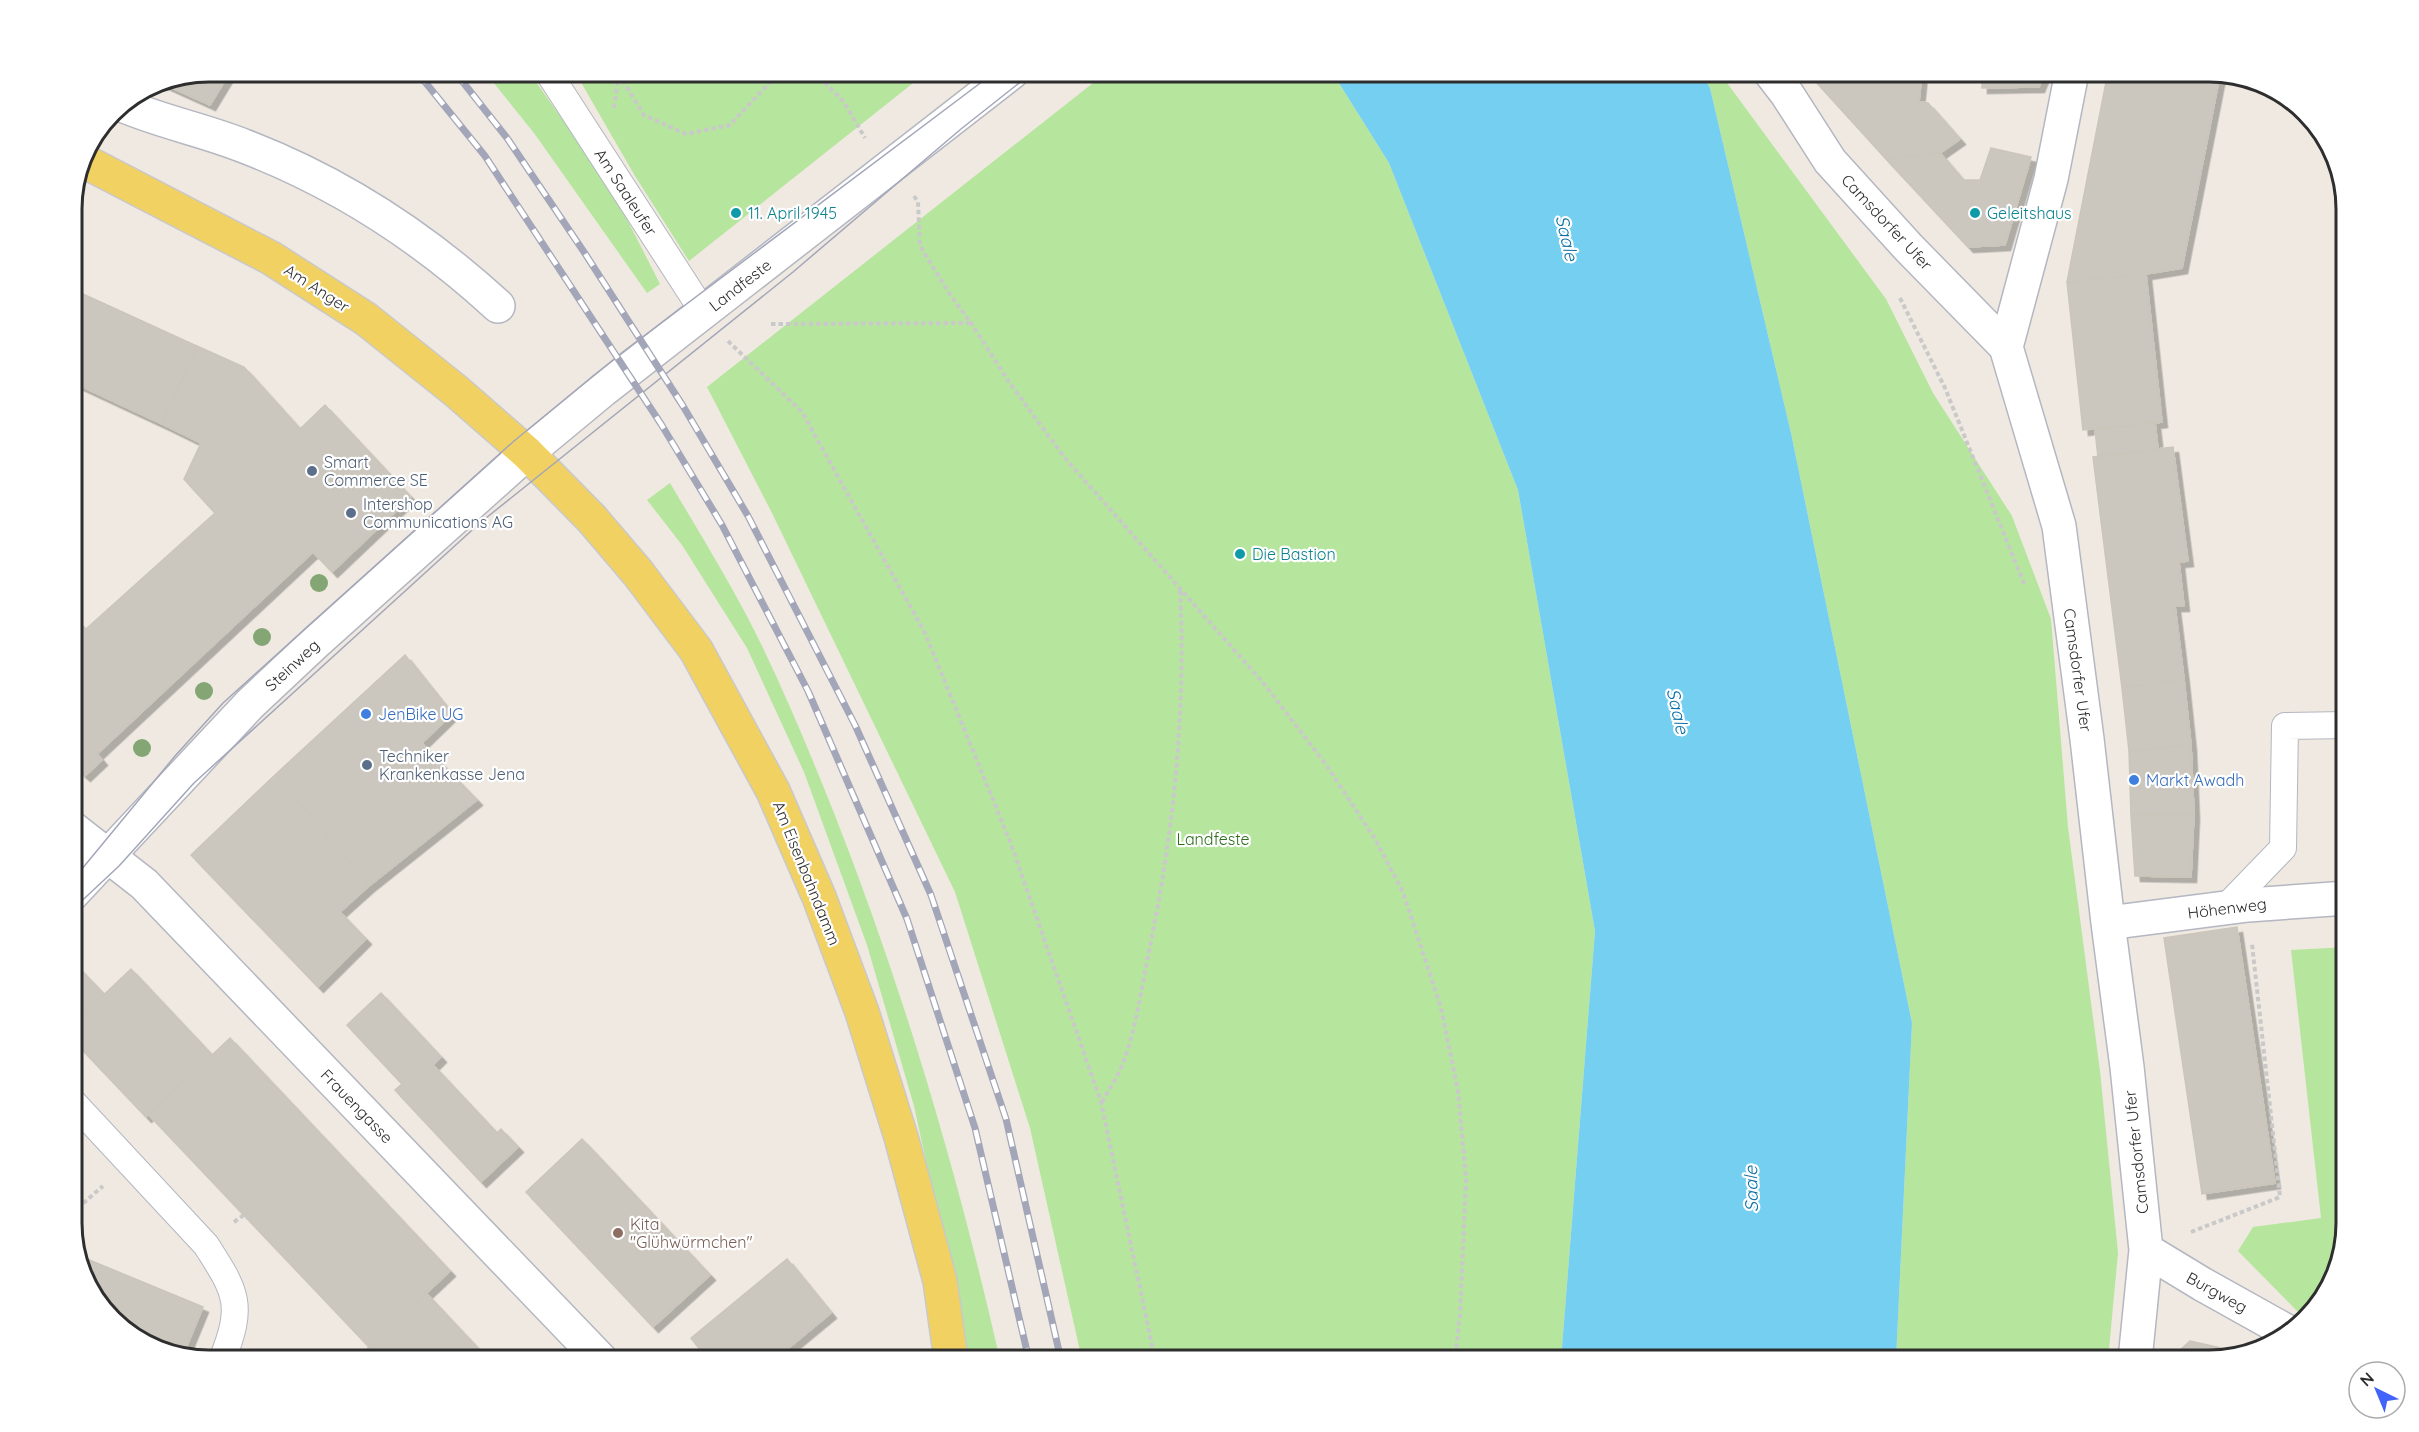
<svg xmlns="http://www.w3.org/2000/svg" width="2419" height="1432" viewBox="0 0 2419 1432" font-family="Quicksand,sans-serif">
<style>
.green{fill:#b6e59e}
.water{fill:#75cff0}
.building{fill:#cbc7bf;stroke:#cbc5ba;stroke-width:1.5;filter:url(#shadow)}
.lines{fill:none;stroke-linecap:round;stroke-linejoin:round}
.service-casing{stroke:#b4b7c1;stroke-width:28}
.minor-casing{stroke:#b4b7c1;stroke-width:36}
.tertiary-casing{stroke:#b4b7c1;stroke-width:36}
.primary-casing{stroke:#c9c9c9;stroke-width:36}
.path{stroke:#c9c9c9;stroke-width:4;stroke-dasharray:4.5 3;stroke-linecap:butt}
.service{stroke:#fff;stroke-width:26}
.minor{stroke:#fff;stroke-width:33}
.tertiary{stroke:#fff;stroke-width:33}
.primary{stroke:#f2d163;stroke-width:33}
.tram{stroke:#a3a6b8;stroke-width:1.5}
.rail-casing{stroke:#a3a6b8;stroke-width:7}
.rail{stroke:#fff;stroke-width:4.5;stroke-dasharray:14;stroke-linecap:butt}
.tree{fill:#84a574}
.culture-dot{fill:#0f9aa8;stroke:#fff;stroke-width:2}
.service-dot{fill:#5c6f8a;stroke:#fff;stroke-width:2}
.shop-dot{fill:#3f7fe0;stroke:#fff;stroke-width:2}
.education-dot{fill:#8d6e63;stroke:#fff;stroke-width:2}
.labels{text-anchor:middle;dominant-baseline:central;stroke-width:4.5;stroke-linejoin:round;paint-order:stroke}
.street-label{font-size:16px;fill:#2e2e2e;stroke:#fff}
.culture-label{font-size:16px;fill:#0d838f;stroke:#fff;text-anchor:start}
.service-label{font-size:16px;fill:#4e5e75;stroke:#fff;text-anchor:start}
.shop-label{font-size:16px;fill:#366cbe;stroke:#fff;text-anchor:start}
.park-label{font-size:16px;fill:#2c6e1b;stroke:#fff}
.education-label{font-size:16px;fill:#785e54;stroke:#fff;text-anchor:start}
.water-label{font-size:18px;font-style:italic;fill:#0d6fa3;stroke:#fff}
.rim{fill:none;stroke:#2e2e2e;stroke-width:3}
</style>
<defs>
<filter id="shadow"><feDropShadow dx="5.5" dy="5.5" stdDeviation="0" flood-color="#0004"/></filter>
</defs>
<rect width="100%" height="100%" fill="#efe9e1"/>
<!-- green -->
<path class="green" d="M 485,72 L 529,72 L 612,190 L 660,284 L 647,293 L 534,133 Z
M 575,72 L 927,72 L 689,261 L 635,176 Z
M 1107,72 L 1332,72 L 1389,163 L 1518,490 L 1595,931 L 1561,1360 L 1082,1360 L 1030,1128 L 955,892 L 772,513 L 707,387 Z
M 1701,72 L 1719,72 L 1886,299 L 1933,393 L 2012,516 L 2051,619 L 2068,827 L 2100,1071 L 2118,1253 L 2108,1360 L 1896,1360 L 1912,1023 L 1791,433 L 1710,88 Z
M 670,483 C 702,537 736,592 763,648 C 789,702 812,758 834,813 C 904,991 958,1174 1000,1360 L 969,1360 L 914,1106 L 867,945 L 804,772 L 747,648 L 682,545 L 647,500 Z
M 2347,947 L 2347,1223 L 2329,1291 L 2303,1317 L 2238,1251 L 2253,1227 L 2321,1218 L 2291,950 Z"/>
<!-- water -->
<path class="water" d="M 1332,72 L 1701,72 L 1710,88 L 1791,433 L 1912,1023 L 1896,1360 L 1561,1360 L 1595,931 L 1518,490 L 1389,163 Z"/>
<!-- building -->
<path class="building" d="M 209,72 L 230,72 L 210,105 L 159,82 Z
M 1807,72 L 1922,72 L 1919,102 L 1928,103 L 1960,139 L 1940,153 L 1886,159 Z
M 1982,72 L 2045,72 L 2039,87 L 1982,88 Z
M 2108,72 L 2210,72 L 2220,75 L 2182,268 L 2146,274 L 2067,282 Z
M 1991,148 L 2031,157 L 2005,245 L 1968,247 L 1886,159 L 1940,153 L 1963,180 L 1980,180 Z
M 2146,274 L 2162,422 L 2083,430 L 2067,282 Z
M 72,289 L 197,346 L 162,424 L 72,382 Z
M 197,346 L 244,367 L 300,429 L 325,405 L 411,497 L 332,572 L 313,552 L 97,754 L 102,760 L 85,776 L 72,765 L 72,616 L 86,629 L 215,513 L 184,479 L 201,443 L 162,424 Z
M 2155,422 L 2158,449 L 2098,457 L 2095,430 Z
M 2173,447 L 2188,561 L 2179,562 L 2184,606 L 2175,606 L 2184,679 L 2122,688 L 2093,457 Z
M 405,655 L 452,714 L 422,743 L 477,800 L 369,886 L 276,774 Z
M 2184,679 L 2191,745 L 2129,751 L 2122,688 Z
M 2191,745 L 2194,814 L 2131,815 L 2129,751 Z
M 2344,747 L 2347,747 L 2347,861 L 2344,861 Z
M 276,774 L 369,886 L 340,912 L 366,939 L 318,987 L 191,855 Z
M 2194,814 L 2191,877 L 2135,876 L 2131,815 Z
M 2237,927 L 2275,1183 L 2202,1194 L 2164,938 Z
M 74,963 L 104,994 L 72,1025 L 72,964 Z
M 131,969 L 212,1055 L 146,1117 L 72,1039 L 72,1025 Z
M 381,993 L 441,1057 L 433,1065 L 497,1133 L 501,1129 L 518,1147 L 481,1182 L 395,1090 L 402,1084 L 347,1025 Z
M 230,1038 L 450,1271 L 369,1347 L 149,1115 Z
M 582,1139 L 710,1275 L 653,1327 L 526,1192 Z
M 87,1259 L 203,1307 L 184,1353 L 141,1342 L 91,1292 L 83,1267 Z
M 787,1259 L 831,1313 L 774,1360 L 708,1360 L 691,1338 Z
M 426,1293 L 489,1360 L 356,1360 L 369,1347 Z
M 2190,1341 L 2239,1352 L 2210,1360 L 2169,1360 Z"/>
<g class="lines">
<defs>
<path id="service" d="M 548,72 L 704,313
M 2225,908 L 2283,848 L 2285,726 L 2347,725
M 72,1101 L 206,1245 C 237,1293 244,1305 222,1360"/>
<path id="minor" d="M 1770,72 L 1787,94 L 1830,161 L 1909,248 L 2006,347 L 2059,526 L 2087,739 L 2108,923 L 2127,1067 L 2146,1250 L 2135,1360
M 122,105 C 162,122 204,130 244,146 C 338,182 424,238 498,306
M 2006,347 L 2051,179 L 2072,72
M 72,828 L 144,884 L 601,1360
M 72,894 L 250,704 L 315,643 L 527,453
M 2108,923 L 2248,905 L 2347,898
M 2146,1250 L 2202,1284 L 2288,1332"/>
<path id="tertiary" d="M 527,453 L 603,390 L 1012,72"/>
<path id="primary" d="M 82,160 L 271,258 L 366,319 L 456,391 L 527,453 L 592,519 L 638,573 L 696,650 L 773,791 L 819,897 L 862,1012 L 901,1137 L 940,1281 L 951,1360"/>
</defs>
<!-- service casing -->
<use href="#service" class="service-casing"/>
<!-- minor casing -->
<use href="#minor" class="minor-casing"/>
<!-- tertiary casing -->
<use href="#tertiary" class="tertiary-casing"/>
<!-- primary casing -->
<use href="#primary" class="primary-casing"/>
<!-- path -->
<path class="path" d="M 814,72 L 844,102 L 865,138
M 619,74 L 644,115 L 686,134 L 730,125 L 772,80 L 774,72
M 614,108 L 619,73
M 914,196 L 918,202 L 920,246 L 951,296 L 971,323 L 1009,382 L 1064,457 L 1265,685 L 1327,766 L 1375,839 L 1403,892 L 1441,1008 L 1458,1091 L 1466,1179 L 1460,1315 L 1455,1360
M 1900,298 L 1945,388 L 2025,586
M 771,324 L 971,323
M 728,341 L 802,412 L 925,633 L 1011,844 L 1101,1102 L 1155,1360
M 1102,1102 C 1108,1091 1115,1081 1120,1070 C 1136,1033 1141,990 1149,951 C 1174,831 1186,711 1180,589
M 72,1213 L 103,1186
M 234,1222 L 244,1215
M 2191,1232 L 2280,1197 L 2252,944"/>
<!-- service -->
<use href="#service" class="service"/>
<!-- minor -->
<use href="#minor" class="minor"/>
<!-- tertiary -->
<use href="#tertiary" class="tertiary"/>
<!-- primary -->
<use href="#primary" class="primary"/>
<!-- tram -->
<path class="tram" d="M 72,881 L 175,756 L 223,703 L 514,441 L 624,351 L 995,72
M 72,910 L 119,866 L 194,783 L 481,522 L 793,272 L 961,129 L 1033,72"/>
<defs>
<path id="rail" d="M 417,72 L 485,156 L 661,424 L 722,525 L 808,691 L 907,919 L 975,1128 L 1029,1360
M 455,72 L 507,138 L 586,255 L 683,406 L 748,516 L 855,725 L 931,895 L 1006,1119 L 1061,1360"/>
</defs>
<!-- rail casing -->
<use href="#rail" class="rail-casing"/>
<!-- rail -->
<use href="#rail" class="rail"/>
</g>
<!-- trees -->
<g class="tree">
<circle cx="319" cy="583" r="9"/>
<circle cx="262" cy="637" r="9"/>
<circle cx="204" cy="691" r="9"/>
<circle cx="142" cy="748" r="9"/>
</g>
<!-- markers -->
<g class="culture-dot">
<circle cx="736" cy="213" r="6"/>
<circle cx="1975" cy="213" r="6"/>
<circle cx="1240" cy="554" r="6"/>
</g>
<g class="service-dot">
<circle cx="312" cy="471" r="6"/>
<circle cx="351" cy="513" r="6"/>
<circle cx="367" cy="765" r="6"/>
</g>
<g class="shop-dot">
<circle cx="366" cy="714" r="6"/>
<circle cx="2134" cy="780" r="6"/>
</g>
<circle class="education-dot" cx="618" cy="1233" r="6"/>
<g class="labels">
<!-- street labels -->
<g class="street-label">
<text transform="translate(626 192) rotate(57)">Am Saaleufer</text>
<text transform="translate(1887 222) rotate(47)">Camsdorfer Ufer</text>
<text transform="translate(740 285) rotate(-38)">Landfeste</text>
<text transform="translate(317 288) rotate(33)">Am Anger</text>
<text transform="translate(292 665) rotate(-43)">Steinweg</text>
<text transform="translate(2078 670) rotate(82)">Camsdorfer Ufer</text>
<text transform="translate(807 873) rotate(68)">Am Eisenbahndamm</text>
<text transform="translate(2227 908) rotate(-7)">Höhenweg</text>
<text transform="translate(357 1106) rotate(46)">Frauengasse</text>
<text transform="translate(2136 1152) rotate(-96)">Camsdorfer Ufer</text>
<text transform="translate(2217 1292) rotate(29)">Burgweg</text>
</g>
<!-- culture labels -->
<g class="culture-label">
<text x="748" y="213">11. April 1945</text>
<text x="1987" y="213">Geleitshaus</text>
<text x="1252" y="554">Die Bastion</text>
</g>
<!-- service labels -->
<g class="service-label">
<text x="324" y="462">Smart<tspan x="324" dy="18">Commerce SE</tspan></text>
<text x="363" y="504">Intershop<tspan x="363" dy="18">Communications AG</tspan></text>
<text x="379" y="756">Techniker<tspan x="379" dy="18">Krankenkasse Jena</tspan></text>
</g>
<!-- shop labels -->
<g class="shop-label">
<text x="378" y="714">JenBike UG</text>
<text x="2146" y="780">Markt Awadh</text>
</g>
<!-- park labels -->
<g class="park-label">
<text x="1213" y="839">Landfeste</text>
</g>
<!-- education labels -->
<g class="education-label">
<text x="630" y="1224">Kita<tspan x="630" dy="18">"Glühwürmchen"</tspan></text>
</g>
<!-- water labels -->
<g class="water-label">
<text transform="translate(1567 238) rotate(77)">Saale</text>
<text transform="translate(1678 711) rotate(77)">Saale</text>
<text transform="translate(1751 1189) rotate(-91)">Saale</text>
</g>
</g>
<!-- crop -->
<path d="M0 0H2419V1432H0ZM209 82H2209A127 127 0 0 1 2336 209V1223A127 127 0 0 1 2209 1350H209A127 127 0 0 1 82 1223V209A127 127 0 0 1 209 82Z" fill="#fff" fill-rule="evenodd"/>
<path class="rim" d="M209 82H2209A127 127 0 0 1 2336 209V1223A127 127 0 0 1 2209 1350H209A127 127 0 0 1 82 1223V209A127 127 0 0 1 209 82Z"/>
<!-- north arrow -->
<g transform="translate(2377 1390) rotate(317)"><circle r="28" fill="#ffffff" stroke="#ababab" stroke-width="1.5"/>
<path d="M0-4.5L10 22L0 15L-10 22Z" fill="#4264fb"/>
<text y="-9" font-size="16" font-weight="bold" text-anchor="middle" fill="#2e2e2e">N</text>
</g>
</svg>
